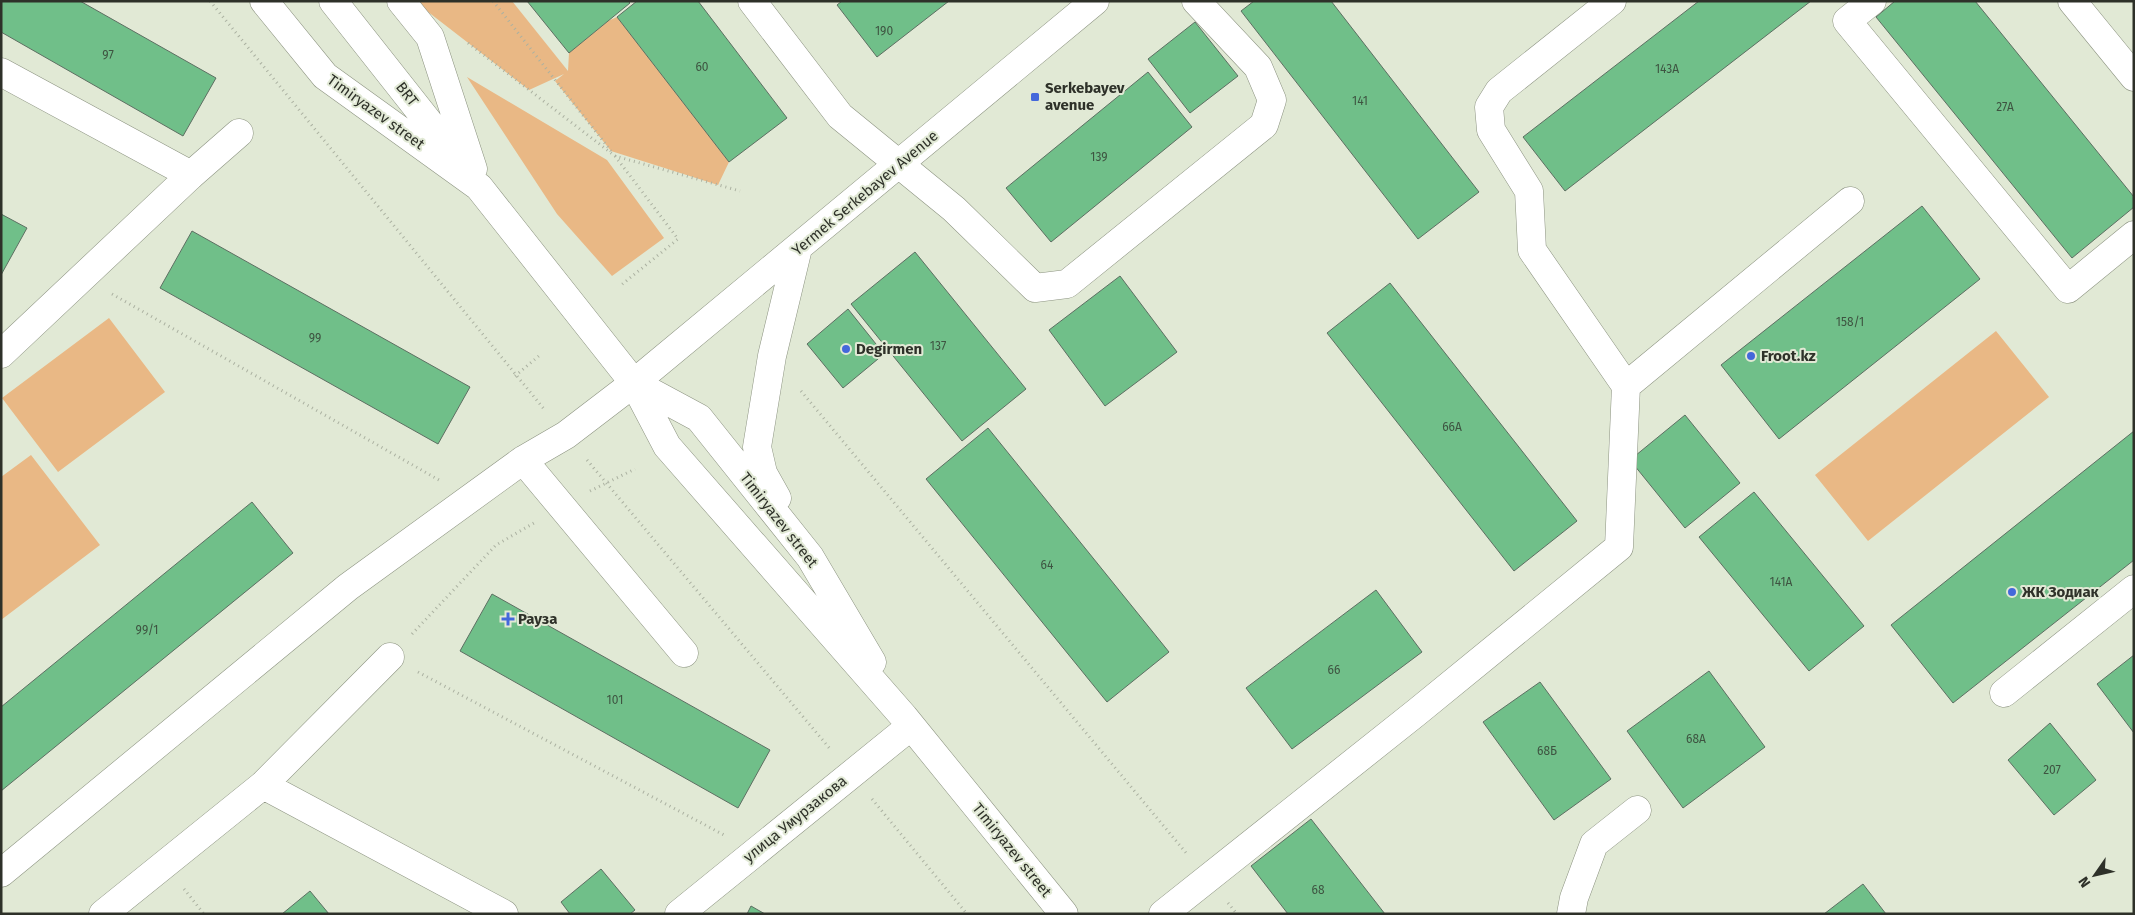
<svg xmlns="http://www.w3.org/2000/svg" width="2135" height="915" viewBox="0 0 2135 915" font-family="'Fira Sans',sans-serif">
<style>
.green{fill:#e9b885}
.building{fill:#70bf89;stroke:#5d6f62}
.lines{fill:none;stroke-linecap:round;stroke-linejoin:round}
.minor-casing{stroke:#8c9381;stroke-width:29}
.path{stroke:#abb1a1;stroke-width:3;stroke-dasharray:1 4;stroke-linecap:butt}
.minor{stroke:#fff;stroke-width:28}
.poi-dot{fill:#4468db;stroke:#e1e9d5;stroke-width:2}
.labels{text-anchor:middle;dominant-baseline:central;stroke-width:4;stroke-linejoin:round;paint-order:stroke}
.number-label{font-size:12px;fill:#3e5441}
.poi-label{font-size:15px;font-weight:bold;fill:#2e3129;stroke:#e1e9d5;text-anchor:start}
.street-label{font-size:15px;fill:#2e3129;stroke:#e1e9d5}
</style>
<rect width="100%" height="100%" fill="#e1e9d5"/>
<!-- green -->
<path class="green" d="M 414,1 L 512,1 L 568,71 L 569,53 L 608,21 L 617,17 L 729,162 L 718,185 L 611,151 L 555,81 L 564,74 L 529,90 Z
M 467,77 L 607,160 L 664,238 L 612,276 L 557,214 Z
M 109,318 L 165,392 L 58,472 L 2,398 Z
M 1996,331 L 2049,397 L 1868,541 L 1815,475 Z
M 31,455 L 100,545 L 1,620 L 1,477 Z"/>
<!-- building -->
<path class="building" d="M 1,1 L 80,1 L 216,78 L 183,136 L 1,32 Z
M 527,1 L 628,1 L 630,3 L 569,53 Z
M 637,1 L 698,1 L 787,118 L 729,162 L 617,17 Z
M 842,1 L 949,1 L 877,57 L 837,5 Z
M 1254,1 L 1331,1 L 1479,192 L 1418,239 L 1241,11 Z
M 1699,1 L 1811,1 L 1565,191 L 1523,137 Z
M 1895,1 L 1975,1 L 2134,197 L 2134,207 L 2072,258 L 1876,17 Z
M 1195,22 L 1238,76 L 1190,113 L 1148,59 Z
M 1148,72 L 1192,127 L 1051,242 L 1006,188 Z
M 1922,206 L 1980,279 L 1779,439 L 1721,365 Z
M 1,214 L 27,228 L 1,275 Z
M 192,231 L 470,387 L 438,444 L 160,288 Z
M 915,252 L 1026,389 L 962,441 L 851,304 Z
M 1120,276 L 1177,352 L 1105,406 L 1049,330 Z
M 1390,283 L 1577,521 L 1514,571 L 1327,333 Z
M 848,309 L 884,354 L 843,388 L 807,344 Z
M 1685,415 L 1740,483 L 1685,528 L 1630,460 Z
M 988,428 L 1169,652 L 1107,702 L 926,479 Z
M 2134,431 L 2134,560 L 1953,703 L 1891,625 Z
M 1754,492 L 1864,626 L 1809,671 L 1699,537 Z
M 252,502 L 293,553 L 1,791 L 1,707 Z
M 1376,590 L 1422,652 L 1292,749 L 1246,688 Z
M 492,594 L 770,750 L 738,808 L 460,651 Z
M 2134,655 L 2134,733 L 2097,684 Z
M 1709,671 L 1765,747 L 1683,808 L 1627,731 Z
M 1540,682 L 1611,779 L 1554,820 L 1483,722 Z
M 2050,723 L 2096,780 L 2054,815 L 2008,760 Z
M 1311,819 L 1385,914 L 1288,914 L 1251,866 Z
M 601,869 L 635,910 L 630,914 L 570,914 L 561,902 Z
M 1863,884 L 1886,914 L 1824,914 Z
M 310,891 L 329,914 L 282,914 Z
M 751,906 L 765,914 L 747,914 Z"/>
<g class="lines">
<defs>
<path id="minor" d="M 264,1 L 325,76 L 479,187 L 634,383 L 667,446 L 904,717 L 1064,914
M 333,1 L 460,162
M 401,1 L 430,37 L 473,169
M 752,1 L 840,116 L 954,209 L 1035,288 L 1067,284 L 1264,125 L 1272,100 L 1258,67 L 1196,1
M 1872,1 L 1847,21 L 2068,289 L 2134,235
M 2072,1 L 2134,77
M 1,72 L 191,175
M 1,354 L 191,175 L 239,133
M 634,383 L 699,418 L 810,557 L 872,662
M 1626,386 L 1850,201
M 523,460 L 684,653
M 777,498 L 763,473 L 757,447 L 772,356 L 798,248
M 2004,693 L 2134,589
M 263,785 L 390,657
M 1,873 L 348,587 L 523,460 L 566,435 L 634,383 L 1095,1
M 103,914 L 263,785 L 504,914
M 679,914 L 911,726
M 1163,914 L 1417,712 L 1619,547 L 1626,386 L 1532,250 L 1529,191 L 1491,130 L 1489,107 L 1499,91 L 1612,1
M 1571,914 L 1574,898 L 1594,844 L 1637,810"/>
</defs>
<!-- minor casing -->
<use href="#minor" class="minor-casing"/>
<!-- path -->
<path class="path" d="M 210,1 L 544,409
M 493,1 L 611,151
M 468,43 L 615,156 L 740,191
M 615,156 L 678,239 L 620,286
M 112,294 L 439,480
M 515,376 L 540,355
M 801,391 L 1187,854
M 587,460 L 831,750
M 590,491 L 635,469
M 412,634 L 496,545 L 534,523
M 418,672 L 724,835
M 872,799 L 967,914
M 184,889 L 204,914
M 1228,903 L 1237,914"/>
<!-- minor -->
<use href="#minor" class="minor"/>
</g>
<!-- markers -->
<g class="poi-dot">
<rect x="1030" y="92" width="10" height="10" rx="2.5"/>
<circle cx="846" cy="349" r="5"/>
<circle cx="1751" cy="356" r="5"/>
<circle cx="2012" cy="592" r="5"/>
<path d="M505.5 611.5h5v5h5v5h-5v5h-5v-5h-5v-5h5z"/>
</g>
<g class="labels">
<!-- number labels -->
<g class="number-label">
<text x="884" y="31">190</text>
<text x="108" y="55">97</text>
<text x="702" y="67">60</text>
<text x="1667" y="69">143А</text>
<text x="1360" y="101">141</text>
<text x="2005" y="107">27А</text>
<text x="1099" y="157">139</text>
<text x="1850" y="322">158/1</text>
<text x="315" y="338">99</text>
<text x="938" y="346">137</text>
<text x="1452" y="427">66А</text>
<text x="1047" y="565">64</text>
<text x="1781" y="582">141А</text>
<text x="147" y="630">99/1</text>
<text x="1334" y="670">66</text>
<text x="615" y="700">101</text>
<text x="1696" y="739">68А</text>
<text x="1547" y="751">68Б</text>
<text x="2052" y="770">207</text>
<text x="1318" y="890">68</text>
</g>
<!-- poi labels -->
<g class="poi-label">
<text x="1045" y="88">Serkebayev<tspan x="1045" dy="17">avenue</tspan></text>
<text x="856" y="349">Degirmen</text>
<text x="1761" y="356">Froot.kz</text>
<text x="2022" y="592">ЖК Зодиак</text>
<text x="518" y="619">Рауза</text>
</g>
<!-- street labels -->
<g class="street-label">
<text transform="translate(407 94) rotate(52)">BRT</text>
<text transform="translate(376 112) rotate(36)">Timiryazev street</text>
<text transform="translate(865 193) rotate(-40)">Yermek Serkebayev Avenue</text>
<text transform="translate(779 520) rotate(52)">Timiryazev street</text>
<text transform="translate(795 819) rotate(-39)">улица Умурзакова</text>
<text transform="translate(1012 850) rotate(51)">Timiryazev street</text>
</g>
</g>
<!-- border -->
<rect width="2135" height="915" fill="none" stroke="#2e3129" stroke-width="5"/>
<!-- north arrow -->
<g transform="translate(2095 875) rotate(236)" stroke="#e1e9d5" stroke-width="4" paint-order="stroke">
<path d="M0-4L9 19L0 12L-9 19Z" fill="#2e3129"/>
<text y="-8" font-size="14" font-weight="bold" text-anchor="middle" fill="#2e3129">N</text>
</g>
</svg>
